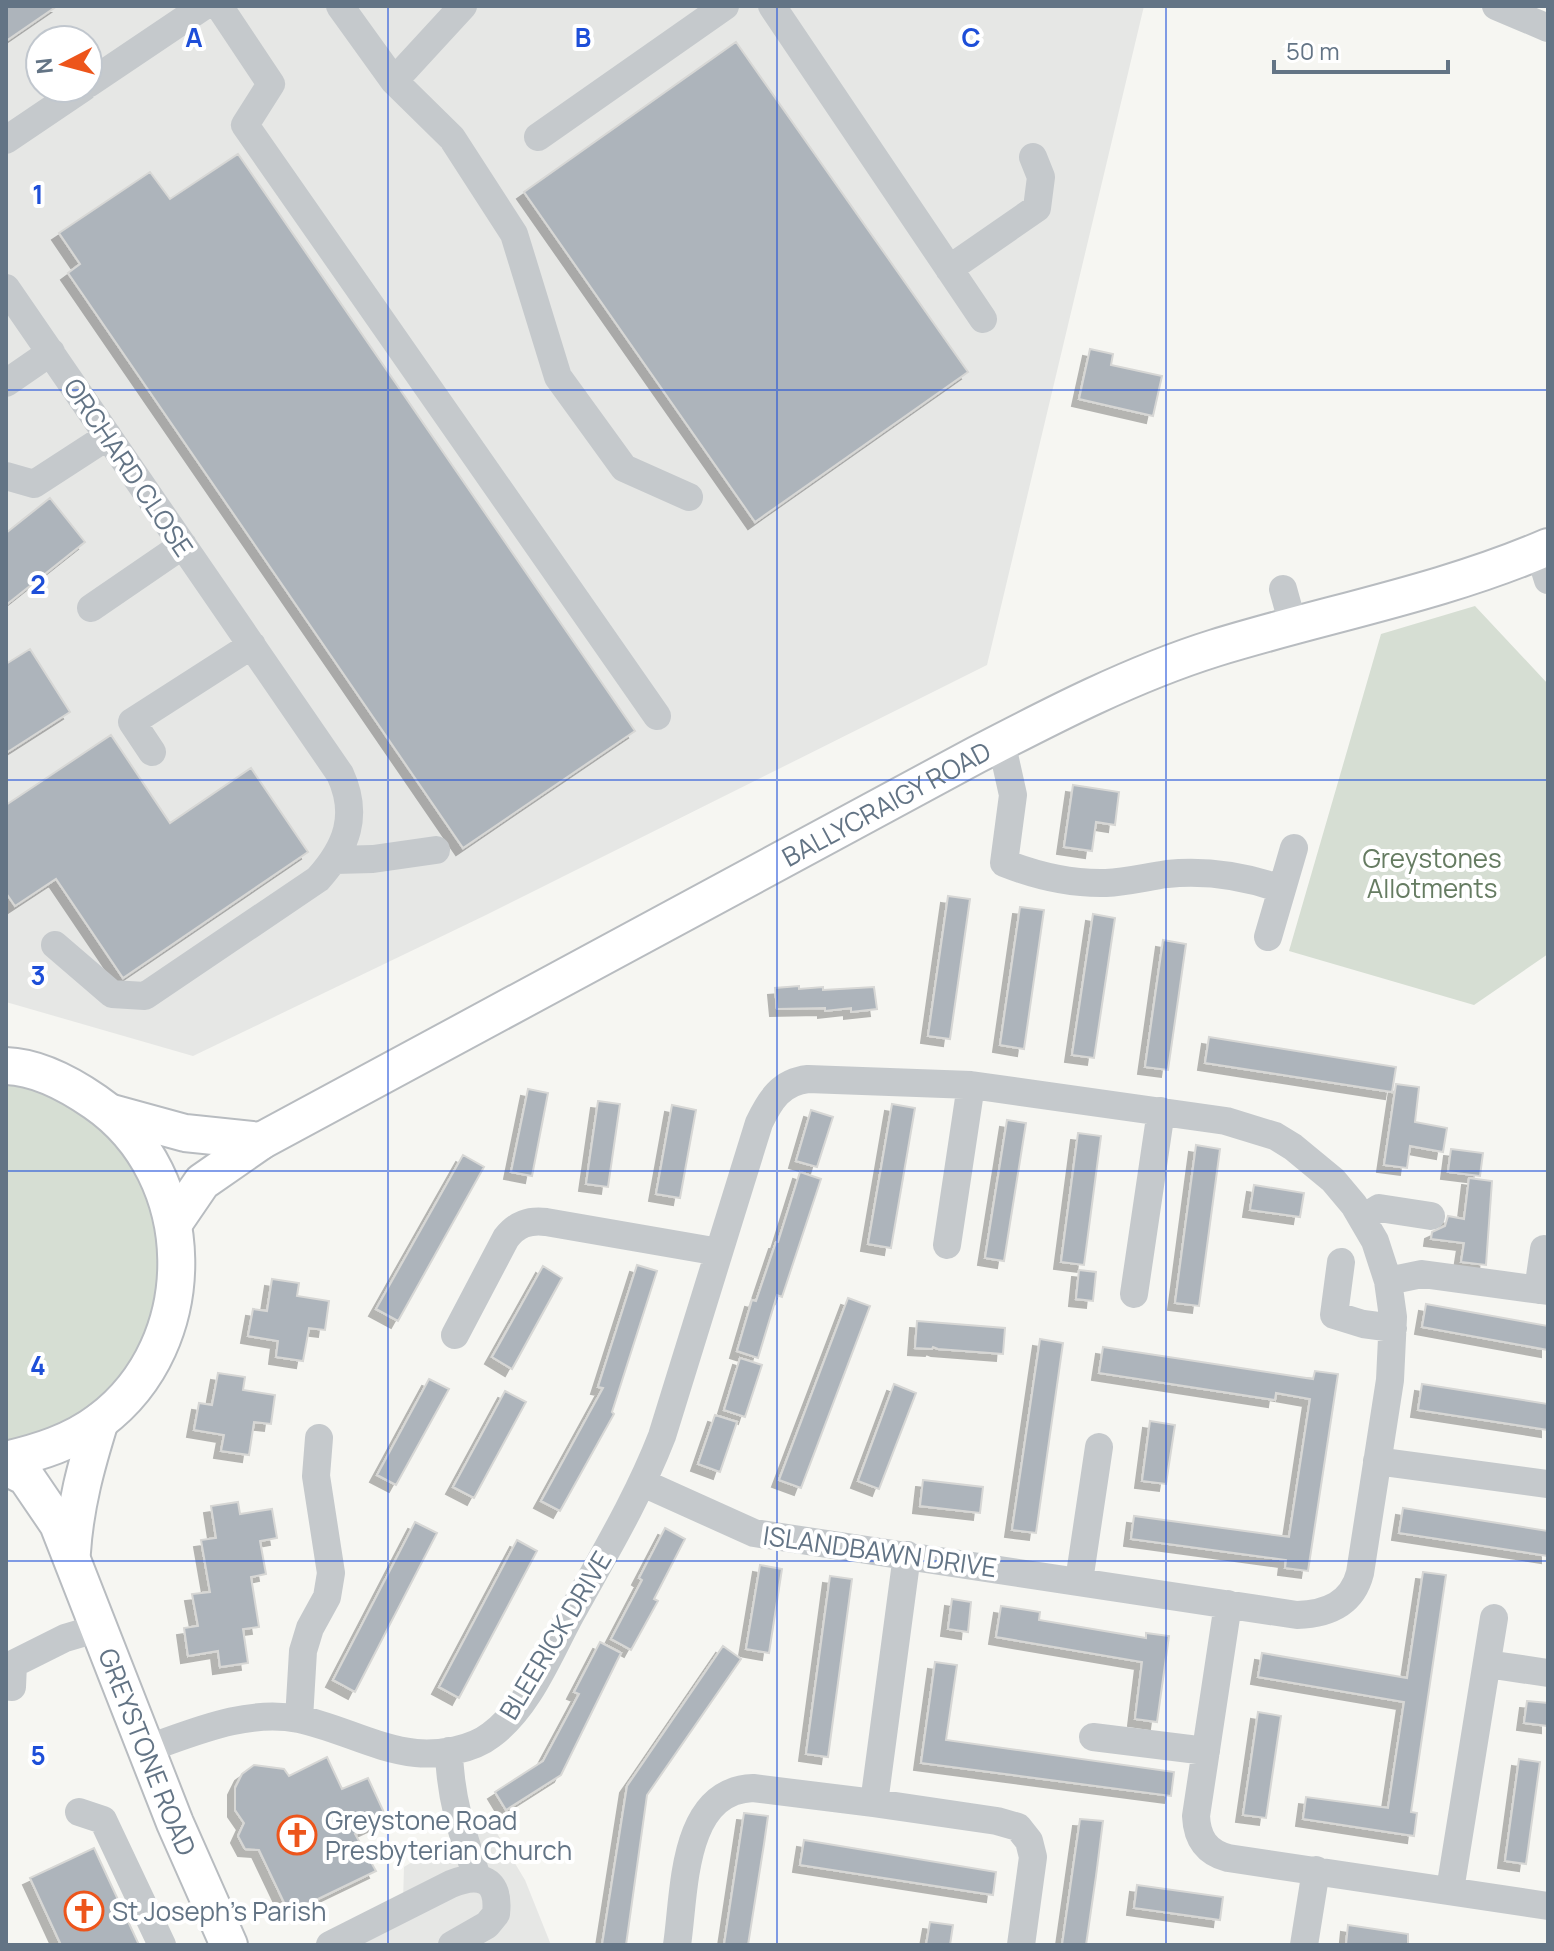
<svg xmlns="http://www.w3.org/2000/svg" width="1554" height="1951" viewBox="0 0 1554 1951" font-family="Manrope,sans-serif">
<style>
.built{fill:#e6e7e5;fill-rule:evenodd}
.green{fill:#d6ded3}
.building{fill:#adb4bb;stroke:#d7d7d5;stroke-width:2;filter:url(#shadow)}
.lines{fill:none;stroke-linecap:round;stroke-linejoin:round}
.major-casing{stroke:#b8bcc0;stroke-width:40}
.minor{stroke:#c5c9cc;stroke-width:28}
.major{stroke:#fff;stroke-width:36}
.grid{fill:none;stroke:#1d4ed8;stroke-width:2;stroke-opacity:0.55}
.labels{text-anchor:middle;dominant-baseline:central;stroke-width:8;stroke-linejoin:round;paint-order:stroke}
.street-label{font-size:26px;fill:#637485;stroke:#fff}
.park-label{font-size:26px;fill:#667c62;stroke:#fff}
.poi-label{font-size:26px;fill:#637485;stroke:#fff;text-anchor:start}
.grid-label{font-size:26px;text-anchor:middle;font-weight:bold;fill:#1d4ed8;stroke:#fff;stroke-width:8;stroke-linejoin:round;paint-order:stroke}
</style>
<defs>
<filter id="shadow"><feDropShadow dx="-7" dy="7" stdDeviation="0" flood-color="#0004"/></filter>
</defs>
<rect width="100%" height="100%" fill="#f6f6f2"/>
<!-- built -->
<path class="built" d="M 6,6 L 1144,6 L 987,665 L 486,915 L 193,1056 L 6,1002 ZM 40,40 L 88,40 L 88,88 L 40,88 Z
M 495,1830 L 525,1880 L 551,1945 L 311,1945 L 403,1902 L 404,1867 L 453,1837 Z"/>
<!-- green -->
<path class="green" d="M 1475,606 L 1548,684 L 1548,954 L 1474,1005 L 1289,951 L 1381,634 Z
M 6,1081 L 58,1096 L 110,1134 L 146,1187 L 161,1249 L 155,1313 L 127,1371 L 82,1416 L 24,1443 L 6,1444 Z"/>
<!-- building -->
<path class="building" d="M 6,6 L 57,6 L 6,41 Z
M 736,42 L 968,372 L 755,522 L 524,192 Z
M 238,154 L 635,731 L 463,848 L 68,273 L 80,264 L 59,233 L 150,172 L 170,199 Z
M 1090,349 L 1113,354 L 1111,365 L 1162,376 L 1153,416 L 1079,399 Z
M 50,498 L 85,542 L 6,605 L 6,533 Z
M 30,649 L 70,712 L 6,753 L 6,664 Z
M 111,735 L 170,823 L 251,768 L 308,852 L 123,978 L 56,879 L 15,906 L 6,893 L 6,805 Z
M 1073,785 L 1119,792 L 1115,825 L 1096,822 L 1092,851 L 1064,847 Z
M 948,896 L 970,899 L 950,1039 L 928,1036 Z
M 1020,907 L 1044,910 L 1024,1049 L 1000,1045 Z
M 1093,914 L 1115,918 L 1094,1058 L 1072,1055 Z
M 1163,940 L 1186,944 L 1168,1070 L 1145,1067 Z
M 799,986 L 799,989 L 823,987 L 823,990 L 874,987 L 877,1009 L 851,1012 L 851,1008 L 825,1011 L 825,1008 L 777,1009 L 775,988 Z
M 1209,1037 L 1396,1067 L 1392,1092 L 1205,1063 Z
M 1396,1084 L 1419,1087 L 1415,1122 L 1447,1128 L 1443,1152 L 1410,1146 L 1407,1168 L 1384,1165 Z
M 528,1089 L 548,1093 L 532,1176 L 511,1172 Z
M 598,1101 L 620,1104 L 608,1187 L 586,1184 Z
M 892,1104 L 915,1108 L 891,1248 L 868,1244 Z
M 672,1105 L 696,1110 L 680,1198 L 656,1194 Z
M 811,1110 L 833,1117 L 817,1167 L 796,1161 Z
M 1007,1120 L 1026,1123 L 1004,1261 L 985,1258 Z
M 1078,1133 L 1101,1136 L 1084,1265 L 1061,1262 Z
M 1196,1145 L 1220,1149 L 1199,1306 L 1175,1303 Z
M 1451,1149 L 1483,1153 L 1480,1176 L 1448,1172 Z
M 463,1155 L 484,1167 L 398,1321 L 376,1309 Z
M 800,1172 L 821,1179 L 782,1297 L 777,1295 L 758,1358 L 737,1351 L 752,1300 L 756,1301 L 776,1242 L 778,1242 Z
M 1469,1178 L 1492,1181 L 1486,1265 L 1461,1262 L 1464,1243 L 1431,1239 L 1432,1232 L 1445,1226 L 1448,1216 L 1464,1219 Z
M 1254,1185 L 1304,1193 L 1300,1217 L 1250,1210 Z
M 637,1265 L 657,1271 L 612,1412 L 614,1414 L 560,1511 L 541,1501 L 603,1388 L 598,1387 Z
M 543,1266 L 562,1278 L 512,1369 L 492,1357 Z
M 1079,1270 L 1096,1272 L 1093,1301 L 1076,1299 Z
M 272,1279 L 299,1283 L 297,1296 L 329,1301 L 325,1330 L 309,1328 L 303,1361 L 276,1357 L 278,1341 L 248,1336 L 253,1309 L 267,1311 Z
M 848,1298 L 870,1306 L 801,1488 L 779,1480 Z
M 1426,1304 L 1548,1326 L 1548,1350 L 1422,1327 Z
M 917,1321 L 1005,1328 L 1003,1354 L 938,1349 L 933,1347 L 932,1349 L 915,1348 Z
M 1040,1339 L 1063,1343 L 1036,1533 L 1012,1530 Z
M 1103,1347 L 1313,1379 L 1315,1371 L 1338,1374 L 1308,1571 L 1285,1568 L 1286,1560 L 1131,1539 L 1134,1516 L 1289,1537 L 1310,1399 L 1276,1393 L 1275,1400 L 1099,1373 Z
M 740,1358 L 762,1365 L 745,1417 L 724,1410 Z
M 218,1373 L 245,1377 L 243,1390 L 275,1395 L 271,1424 L 254,1422 L 249,1455 L 221,1451 L 224,1435 L 194,1430 L 199,1403 L 212,1405 Z
M 429,1379 L 449,1389 L 396,1485 L 377,1475 Z
M 894,1384 L 916,1393 L 879,1489 L 858,1481 Z
M 1422,1384 L 1548,1404 L 1548,1430 L 1418,1410 Z
M 505,1391 L 526,1402 L 474,1498 L 453,1487 Z
M 715,1415 L 737,1422 L 720,1472 L 698,1464 Z
M 1150,1421 L 1175,1425 L 1166,1484 L 1142,1481 Z
M 923,1480 L 983,1487 L 980,1513 L 920,1506 Z
M 238,1502 L 240,1514 L 272,1509 L 277,1538 L 260,1541 L 266,1574 L 251,1577 L 259,1627 L 243,1629 L 248,1663 L 220,1667 L 218,1651 L 188,1656 L 184,1628 L 198,1626 L 192,1594 L 210,1592 L 201,1540 L 216,1538 L 211,1506 Z
M 1403,1508 L 1548,1531 L 1548,1556 L 1399,1533 Z
M 415,1522 L 437,1533 L 355,1692 L 333,1680 Z
M 665,1528 L 685,1539 L 654,1599 L 658,1601 L 631,1650 L 611,1639 L 642,1580 L 639,1578 Z
M 517,1540 L 537,1551 L 459,1698 L 439,1687 Z
M 760,1565 L 782,1569 L 769,1653 L 746,1649 Z
M 1423,1572 L 1446,1575 L 1411,1812 L 1417,1813 L 1414,1836 L 1303,1819 L 1306,1797 L 1388,1808 L 1404,1702 L 1258,1677 L 1262,1653 L 1407,1678 Z
M 830,1576 L 852,1579 L 828,1757 L 806,1754 Z
M 952,1599 L 971,1602 L 968,1632 L 948,1629 Z
M 1001,1606 L 1040,1612 L 1039,1620 L 1146,1638 L 1146,1633 L 1169,1636 L 1157,1722 L 1135,1719 L 1142,1662 L 996,1637 Z
M 600,1642 L 621,1653 L 561,1775 L 506,1810 L 495,1792 L 543,1761 L 579,1694 L 574,1692 Z
M 723,1646 L 741,1659 L 647,1795 L 626,1945 L 602,1945 L 627,1786 Z
M 935,1662 L 957,1665 L 946,1740 L 1174,1772 L 1171,1796 L 921,1763 Z
M 1527,1701 L 1548,1703 L 1548,1726 L 1524,1723 Z
M 1258,1712 L 1281,1716 L 1266,1818 L 1243,1815 Z
M 327,1757 L 342,1789 L 368,1778 L 387,1819 L 355,1834 L 376,1871 L 289,1913 L 259,1850 L 245,1849 L 238,1836 L 244,1823 L 235,1810 L 235,1788 L 242,1774 L 254,1765 L 284,1769 L 289,1776 Z
M 1519,1759 L 1540,1762 L 1526,1864 L 1505,1861 Z
M 744,1813 L 768,1816 L 764,1844 L 748,1945 L 724,1945 Z
M 1080,1819 L 1103,1821 L 1096,1876 L 1086,1945 L 1062,1945 Z
M 804,1840 L 996,1872 L 993,1895 L 800,1865 Z
M 94,1848 L 139,1945 L 61,1945 L 30,1878 Z
M 1137,1885 L 1223,1897 L 1220,1920 L 1134,1908 Z
M 930,1922 L 953,1925 L 950,1945 L 926,1945 Z
M 1348,1925 L 1408,1934 L 1408,1945 L 1346,1945 Z"/>
<g class="lines">
<defs>
<g id="major">
<path d="M 6,1066 C 38,1067 69,1084 95,1102 C 201,1175 204,1343 100,1421 C 72,1442 40,1452 6,1460"/>
<path d="M 112,1113 L 185,1133 L 261,1141"/>
<path id="s1" d="M 174,1223 L 202,1182 L 261,1141 L 976,755 C 1053,715 1132,674 1215,648 C 1325,614 1442,593 1548,547"/>
<path id="s2" d="M 6,1467 L 26,1477 L 58,1524 L 175,1823 L 229,1945"/>
<path d="M 72,1552 C 75,1506 86,1466 100,1421"/>
</g>
</defs>
<!-- major casing -->
<use href="#major" class="major-casing"/>
<!-- minor -->
<path class="minor" d="M 219,6 L 271,84 L 245,125 L 657,716
M 340,6 L 394,81 L 452,138 L 514,234 L 558,377 L 624,468 L 689,497
M 772,6 L 983,319
M 1496,6 L 1548,28
M 394,81 L 463,6
M 88,84 L 204,6
M 538,137 L 725,6
M 6,140 L 83,88
M 949,269 L 1037,208 L 1041,177 L 1033,157
M 6,288 L 340,774 C 359,815 347,847 318,879 L 145,996 L 112,994 L 55,945
M 6,383 L 51,352
M 6,476 L 34,484 L 108,436
M 1539,551 L 1548,580
M 1283,589 L 1293,625
M 91,608 L 183,545
M 1001,741 L 1013,795 L 1004,863 C 1037,876 1069,884 1106,883 C 1126,882 1146,877 1167,874 C 1206,870 1244,876 1281,889
M 152,752 L 132,722 L 252,645
M 335,860 L 373,859 L 436,850
M 1268,937 L 1294,848
M 1363,1218 L 1379,1208 L 1431,1216
M 947,1245 L 971,1085
M 1341,1262 L 1334,1315 L 1363,1324 L 1393,1328
M 1388,1281 L 1422,1274 L 1548,1291
M 1538,1290 L 1544,1249
M 1134,1294 L 1161,1111
M 455,1335 L 506,1238 C 517,1224 529,1220 546,1222 L 719,1252
M 1377,1461 L 1548,1484
M 1079,1581 L 1099,1447
M 1228,1604 L 1196,1816 C 1197,1838 1206,1852 1228,1858 L 1548,1906
M 1487,1664 L 1548,1673
M 12,1687 L 13,1664 L 65,1638 L 99,1628
M 299,1719 L 303,1651 L 310,1628 L 327,1597 L 331,1573 L 316,1476 L 319,1438
M 1093,1737 L 1206,1751
M 146,1749 C 195,1732 246,1709 299,1719 C 338,1727 376,1749 416,1753 C 439,1755 472,1750 491,1735 C 529,1707 549,1654 571,1614 C 603,1556 638,1498 662,1436 L 759,1123 C 770,1100 781,1082 808,1079 L 971,1085 L 1226,1121 L 1275,1136 L 1293,1147 L 1333,1180 L 1354,1205 L 1375,1241 L 1388,1281 L 1393,1317 L 1390,1380 L 1360,1573 C 1352,1604 1327,1614 1297,1615 L 754,1533 L 643,1483
M 449,1751 C 450,1798 462,1833 477,1877
M 874,1803 L 907,1555
M 79,1812 L 103,1820 L 162,1945
M 1450,1890 L 1494,1618
M 330,1945 L 451,1884 C 480,1872 500,1879 496,1914 L 487,1925 L 452,1945
M 677,1945 C 685,1892 681,1791 753,1788 L 874,1803 L 997,1821 L 1018,1827 L 1029,1841 L 1033,1857 L 1021,1945
M 1304,1945 L 1316,1870"/>
<!-- major -->
<use href="#major" class="major"/>
</g>
<!-- grid -->
<path class="grid" d="M 388,6 L 388,1945M 777,6 L 777,1945M 1166,6 L 1166,1945M 6,390 L 1548,390M 6,780 L 1548,780M 6,1171 L 1548,1171M 6,1561 L 1548,1561"/>
<!-- icons -->
<defs>
<symbol id="church-ring" viewBox="-11 -11 22 22"><circle r="9.5" fill="#fff" stroke="#ed551b" stroke-width="1.5"/><path d="M-1.2-6h2.4v3.5h3.3v2.4h-3.3V6h-2.4V-.1h-3.3v-2.4h3.3Z" fill="#ed551b"/></symbol>
</defs>
<g fill-rule="evenodd">
<use href="#church-ring" x="275" y="1813" width="44" height="44"/>
<use href="#church-ring" x="62" y="1889" width="44" height="44"/>
</g>
<g class="labels">
<!-- street labels -->
<g class="street-label">
<text transform="translate(129 467) rotate(56)">ORCHARD CLOSE</text>
<text stroke="none"><textPath href="#s1" startOffset="832">BALLYCRAIGY ROAD</textPath></text>
<text transform="translate(880 1551) rotate(8)">ISLANDBAWN DRIVE</text>
<text transform="translate(555 1635) rotate(-59)">BLEERICK DRIVE</text>
<text stroke="none"><textPath href="#s2" startOffset="324">GREYSTONE ROAD</textPath></text>
</g>
<!-- park labels -->
<g class="park-label">
<text x="1432" y="858">Greystones<tspan x="1432" dy="30">Allotments</tspan></text>
</g>
<!-- poi labels -->
<g class="poi-label">
<text x="325" y="1820">Greystone Road<tspan x="325" dy="30">Presbyterian Church</tspan></text>
<text x="112" y="1911">St Joseph's Parish</text>
</g>
</g>
<g class="grid-label">
<text x="194" y="47">A</text>
<text x="583" y="47">B</text>
<text x="971" y="47">C</text>
<text x="38" y="204">1</text>
<text x="38" y="594">2</text>
<text x="38" y="985">3</text>
<text x="38" y="1375">4</text>
<text x="38" y="1765">5</text>
</g>
<!-- border -->
<rect width="1554" height="1951" fill="none" stroke="#637485" stroke-width="16"/>
<!-- north arrow -->
<g transform="translate(64 64) rotate(264)"><circle r="38" fill="#ffffff" stroke="#c1c7ce" stroke-width="2"/>
<path d="M0-6L14 30L0 20L-14 30Z" fill="#ed551b"/>
<text y="-12" font-size="22" font-weight="bold" text-anchor="middle" fill="#637485">N</text>
</g>
<!-- scale -->
<path d="M1274 60v12h174v-12" fill="none" stroke="#637485" stroke-width="4"/>
<text x="1286" y="60" font-size="24" fill="#637485" stroke="#ffffff" stroke-width="6" paint-order="stroke">50 m</text>
</svg>
